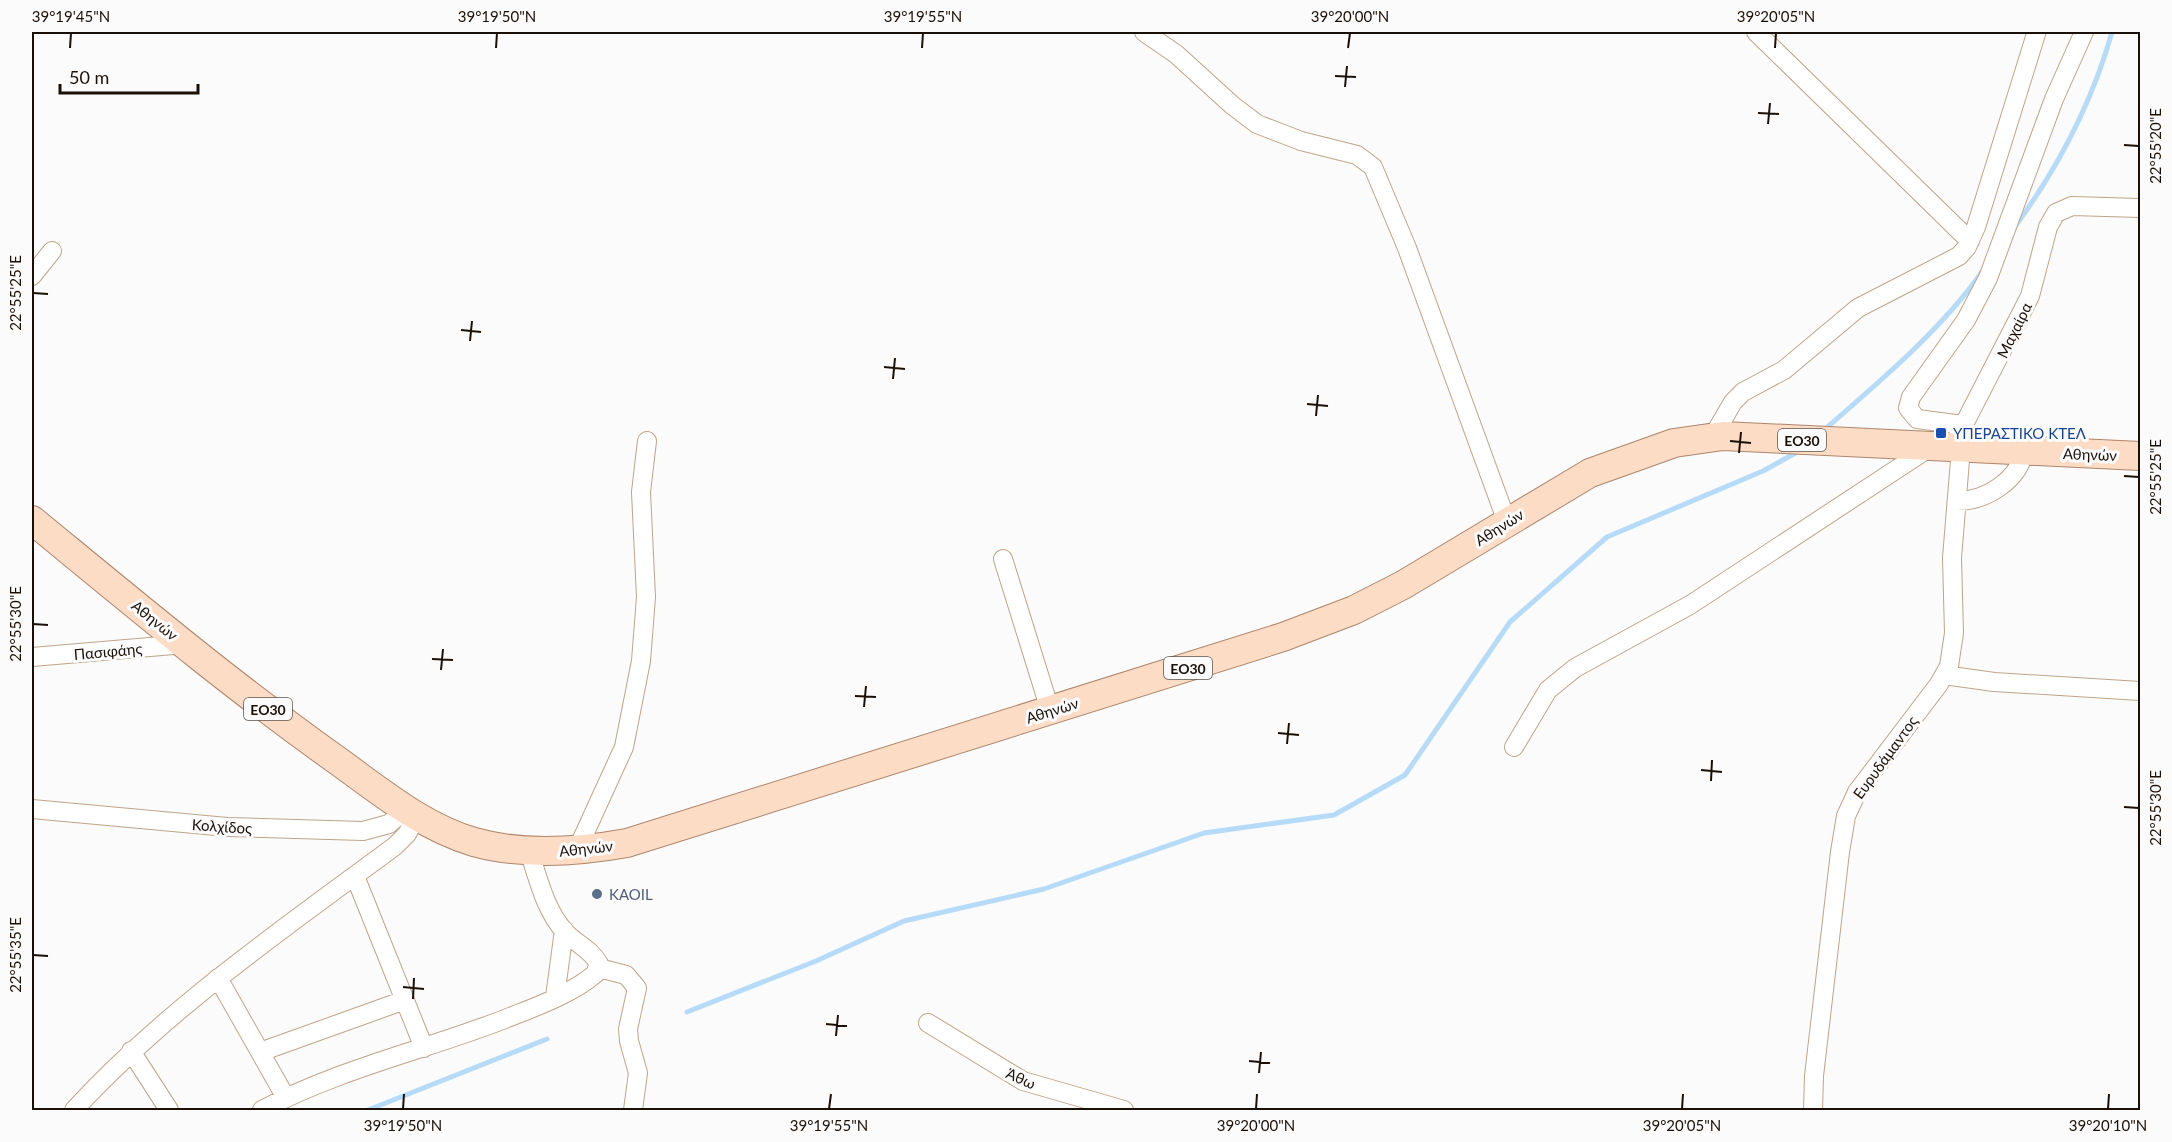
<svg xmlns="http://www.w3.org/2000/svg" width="2172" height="1142" viewBox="0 0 2172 1142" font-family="Lato,sans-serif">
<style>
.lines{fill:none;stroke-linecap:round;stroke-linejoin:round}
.stream{stroke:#b6dbf9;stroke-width:5}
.street-casing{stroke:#bea489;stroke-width:20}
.primary-casing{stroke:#ad856a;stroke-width:30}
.street{stroke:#fff;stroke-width:18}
.primary{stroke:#fddcc6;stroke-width:28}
.ticks{fill:none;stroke:#1a1007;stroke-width:2}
.transit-dot{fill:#1a4fb4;stroke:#fbfbfb;stroke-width:2}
.service-dot{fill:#5c6f8a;stroke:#fbfbfb;stroke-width:2}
.labels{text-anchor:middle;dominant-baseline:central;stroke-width:6;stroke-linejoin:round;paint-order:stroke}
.shield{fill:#fbfbfb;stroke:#5e5650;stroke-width:1.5}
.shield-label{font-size:14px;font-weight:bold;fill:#1a1007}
.street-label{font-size:15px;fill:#1a1007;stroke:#fbfbfb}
.transit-label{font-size:15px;fill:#164399;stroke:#fbfbfb;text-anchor:start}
.service-label{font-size:15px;fill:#4e5e75;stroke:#fbfbfb;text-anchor:start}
.neatline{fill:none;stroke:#1a1007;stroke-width:2}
.ticks-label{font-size:15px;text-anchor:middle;fill:#1a1007}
</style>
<rect width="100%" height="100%" fill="#fbfbfb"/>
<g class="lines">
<!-- stream -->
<path class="stream" d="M 2014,228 C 2058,168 2092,103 2112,32
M 1824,430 C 1880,381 1939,332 1982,272
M 687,1012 L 816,961 L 904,921 L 1044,889 L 1204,833 L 1334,815 L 1405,775 L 1510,622 L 1607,537 L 1763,471 L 1801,450
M 368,1110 L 547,1039"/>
<defs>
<path id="street" d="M 1144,32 L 1176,54 L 1232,105 L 1257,124 L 1301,141 L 1357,155 L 1373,167 L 1407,248 L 1507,522
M 1756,32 L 1970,241
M 32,276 L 52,251
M 1963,425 L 1917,419 L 1908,408 L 1911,397 L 1966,320 L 1988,278 L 2054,99 L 2084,32
M 1958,436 L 2030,296 L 2048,227 L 2056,213 L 2072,206 L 2140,208
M 1712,438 L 1733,402 L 1743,392 L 1784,370 L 1858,308 L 1959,256 L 1967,247 L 1976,227 L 2036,34
M 1957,501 C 1986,501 2019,480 2024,451
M 1003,559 L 1050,710
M 32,657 L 185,644
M 1944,675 L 1994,682 L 2140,691
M 1514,747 L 1548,690 L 1575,668 L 1690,605 L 1932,446
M 32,809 L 227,827 L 363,831 L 389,824 L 406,809
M 577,850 L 624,747 L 641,661 L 646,597 L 641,492 L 647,441
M 355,876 L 424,1048
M 599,968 L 626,975 L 637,988 L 628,1029 L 629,1041 L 638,1073 L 633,1110
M 218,978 L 286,1098
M 555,997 L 564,930
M 928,1023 L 1023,1081 L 1124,1110
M 131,1051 L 169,1110
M 260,1052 L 405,1000
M 74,1110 C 169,1007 282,930 395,846 L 407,834 L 417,816
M 262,1110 C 339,1069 425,1050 505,1019 C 535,1007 570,995 595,974 L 599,964 C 591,949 576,944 565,932 C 545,910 538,878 529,851
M 1813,1110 L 1814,1076 L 1840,852 L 1846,816 L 1857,792 L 1939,684 L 1949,666 L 1954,633 L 1952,558 L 1961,448"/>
<path id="primary" d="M 32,520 C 132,602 232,686 338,761 C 381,792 423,827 474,842 C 524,856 577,852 627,843 L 1283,637 L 1354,610 L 1403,585 L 1590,473 L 1674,443 L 1723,436 L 2140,456"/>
</defs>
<!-- street casing -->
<use href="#street" class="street-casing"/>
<!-- primary casing -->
<use href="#primary" class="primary-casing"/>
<!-- street -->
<use href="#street" class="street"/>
<!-- primary -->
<use href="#primary" class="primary"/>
</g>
<!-- ticks -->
<path class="ticks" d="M 70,48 L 71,33M 496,48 L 497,33M 922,48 L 923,33M 1348,48 L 1350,33M 1775,48 L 1776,33M 1335,76 L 1356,77M 1345,87 L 1347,66M 1758,113 L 1779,114M 1768,124 L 1770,103M 2124,145 L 2139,146M 33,293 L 48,294M 461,330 L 481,332M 470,341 L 472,321M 884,367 L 905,369M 893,379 L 895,358M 1307,404 L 1328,406M 1316,416 L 1318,395M 1730,441 L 1751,443M 1739,453 L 1741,432M 2124,476 L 2139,477M 33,624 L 48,625M 432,659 L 453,660M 441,670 L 443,649M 855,696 L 876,697M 864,707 L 866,686M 1278,733 L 1299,735M 1287,744 L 1289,723M 1701,770 L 1722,772M 1711,781 L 1712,760M 2124,807 L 2139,808M 33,955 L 48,956M 403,987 L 424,989M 413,999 L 414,978M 826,1024 L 847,1026M 836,1036 L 838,1015M 1249,1061 L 1270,1063M 1259,1073 L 1261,1052M 403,1109 L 404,1094M 829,1109 L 831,1094M 1256,1109 L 1257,1094M 1682,1109 L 1683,1094M 2108,1109 L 2109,1094"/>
<!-- markers -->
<rect class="transit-dot" x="1935" y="427" width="12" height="12" rx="3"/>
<circle class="service-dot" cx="597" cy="894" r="6"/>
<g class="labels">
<!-- shield labels -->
<g class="shield">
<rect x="1778" y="429" width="48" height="22" rx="4.5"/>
<rect x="1164" y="657" width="48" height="22" rx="4.5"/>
<rect x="244" y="698" width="48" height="22" rx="4.5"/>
</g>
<g class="shield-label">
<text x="1802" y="440">ΕΟ30</text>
<text x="1188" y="668">ΕΟ30</text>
<text x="268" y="709">ΕΟ30</text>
</g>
<!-- street labels -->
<g class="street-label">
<text transform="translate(2014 330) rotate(-64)">Μαχαίρα</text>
<text transform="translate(2090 454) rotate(2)">Αθηνών</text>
<text transform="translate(1499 527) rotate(-32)">Αθηνών</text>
<text transform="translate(155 620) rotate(39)">Αθηνών</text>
<text transform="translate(108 651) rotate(-5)">Πασιφάης</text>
<text transform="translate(1052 710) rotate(-17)">Αθηνών</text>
<text transform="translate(1885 757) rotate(-54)">Ευρυδάμαντος</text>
<text transform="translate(222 826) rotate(4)">Κολχίδος</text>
<text transform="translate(586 848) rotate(-6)">Αθηνών</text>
<text transform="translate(1021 1078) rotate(24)">Άθω</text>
</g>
<!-- transit labels -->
<g class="transit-label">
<text x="1953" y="433">ΥΠΕΡΑΣΤΙΚΟ ΚΤΕΛ</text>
</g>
<!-- service labels -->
<g class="service-label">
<text x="609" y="894">KAOIL</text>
</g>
</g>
<!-- border -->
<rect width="2172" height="1142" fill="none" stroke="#fbfbfb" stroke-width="66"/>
<!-- scale -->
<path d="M60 84v9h138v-9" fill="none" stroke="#1a1007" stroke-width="3"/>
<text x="69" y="84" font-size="18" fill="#1a1007" stroke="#fbfbfb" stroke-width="4.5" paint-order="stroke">50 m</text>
<rect x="33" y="33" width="2106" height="1076" class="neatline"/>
<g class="ticks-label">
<text x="71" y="22">39°19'45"N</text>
<text x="497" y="22">39°19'50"N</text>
<text x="923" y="22">39°19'55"N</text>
<text x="1350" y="22">39°20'00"N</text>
<text x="1776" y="22">39°20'05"N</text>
<text transform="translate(2156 146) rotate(-90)" y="5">22°55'20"E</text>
<text transform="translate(16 293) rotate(-90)" y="5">22°55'25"E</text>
<text transform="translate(2156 477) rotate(-90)" y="5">22°55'25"E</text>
<text transform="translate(16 624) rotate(-90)" y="5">22°55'30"E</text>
<text transform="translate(2156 808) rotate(-90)" y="5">22°55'30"E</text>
<text transform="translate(16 955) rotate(-90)" y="5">22°55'35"E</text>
<text x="403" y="1131">39°19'50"N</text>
<text x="829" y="1131">39°19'55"N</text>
<text x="1256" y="1131">39°20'00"N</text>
<text x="1682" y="1131">39°20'05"N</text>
<text x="2108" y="1131">39°20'10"N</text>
</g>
</svg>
